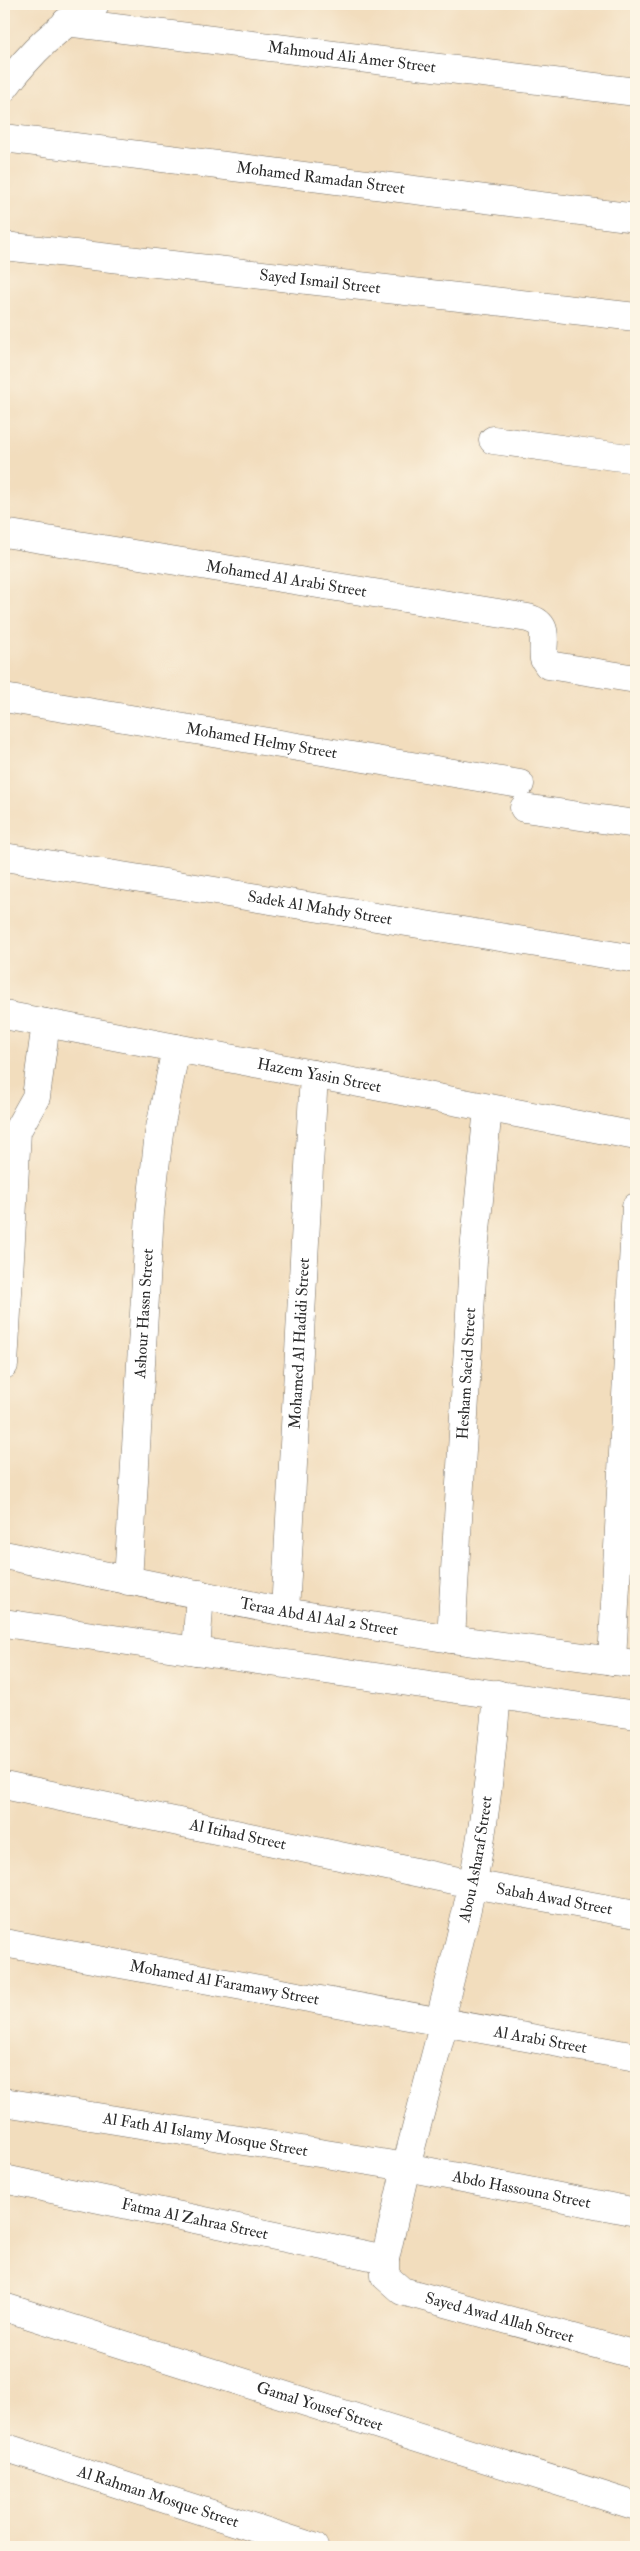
<svg xmlns="http://www.w3.org/2000/svg" width="640" height="2551" viewBox="0 0 640 2551" font-family="'IM FELL Double Pica',serif">
<style>
.lines{fill:none;stroke-linecap:round;stroke-linejoin:round}
.minor-casing{stroke:#71695e;stroke-width:29}
.tertiary-casing{stroke:#71695e;stroke-width:29}
.minor{stroke:#fff;stroke-width:28}
.tertiary{stroke:#fff;stroke-width:28}
.labels{text-anchor:middle;dominant-baseline:central;stroke-width:4;stroke-linejoin:round;paint-order:stroke}
.street-label{font-size:16px;fill:#2b2b2b;stroke:#fcf5e5}
</style>
<rect width="100%" height="100%" fill="#fcf5e5"/>
<filter id="ink" filterUnits="userSpaceOnUse"><feTurbulence type="fractalNoise" baseFrequency=".02" numOctaves="2"/><feDisplacementMap in="SourceGraphic" scale="10" xChannelSelector="R" yChannelSelector="G"/><feConvolveMatrix kernelMatrix="1 2 1 2 8 2 1 2 1" color-interpolation-filters="sRGB"/></filter>
<filter id="wash" filterUnits="userSpaceOnUse"><feTurbulence type="fractalNoise" baseFrequency=".0096" numOctaves="4" result="noise"/><feDisplacementMap in="SourceGraphic" scale="20" xChannelSelector="R" yChannelSelector="G"/><feGaussianBlur stdDeviation="1.12" result="paint"/><feColorMatrix in="noise" values="0 0 0 0 0 0 0 0 0 0 0 0 0 0 0 0 0 1.4 0 .05"/><feComposite in="paint" operator="in"/></filter>
<g filter="url(#wash)">
<rect width="100%" height="100%" fill="#f2ddbd"/>
</g>
<g filter="url(#ink)">
<g class="lines">
<defs>
<g id="minor">
<path id="s1" d="M 66,22 L 636,92"/>
<path d="M 4,88 C 31,52 57,27 95,4"/>
<path id="s2" d="M 4,138 L 636,218"/>
<path id="s3" d="M 4,246 L 636,317"/>
<path d="M 493,440 L 636,459"/>
<path id="s4" d="M 4,533 L 528,618 C 552,625 541,641 544,659 L 548,665 L 636,679"/>
<path id="s5" d="M 4,698 L 520,784"/>
<path d="M 524,808 L 636,824"/>
<path id="s6" d="M 4,857 L 636,959"/>
<path id="s7" d="M 4,1015 L 636,1136"/>
<path d="M 4,1365 L 17,1131 L 36,1097 L 46,1023"/>
<path id="s8" d="M 128,1581 L 150,1213 L 159,1133 L 176,1048"/>
<path id="s9" d="M 285,1612 L 314,1074"/>
<path id="s10" d="M 451,1639 L 473,1261 L 488,1108"/>
<path d="M 612,1661 L 636,1207"/>
<path id="s11" d="M 4,1785 L 472,1884 L 636,1914"/>
<path id="s12" d="M 4,1943 L 636,2057"/>
<path id="s13" d="M 444,2022 L 406,2167 L 385,2259 L 385,2276 L 402,2291 L 636,2355"/>
<path id="s14" d="M 439,2023 C 453,1969 467,1915 477,1860 C 487,1805 492,1750 497,1694"/>
<path id="s15" d="M 4,2102 L 406,2167 L 636,2212"/>
<path id="s16" d="M 4,2179 L 385,2259"/>
<path id="s17" d="M 4,2307 L 636,2506"/>
<path id="s18" d="M 4,2447 L 314,2547"/>
</g>
<g id="tertiary">
<path id="s19" d="M 4,1555 L 285,1612 L 451,1639 L 636,1664"/>
<path d="M 4,1623 L 636,1715"/>
<path d="M 196,1651 L 200,1594"/>
</g>
</defs>
<!-- minor casing -->
<use href="#minor" class="minor-casing"/>
<!-- tertiary casing -->
<use href="#tertiary" class="tertiary-casing"/>
<!-- minor -->
<use href="#minor" class="minor"/>
<!-- tertiary -->
<use href="#tertiary" class="tertiary"/>
</g>
</g>
<g class="labels">
<!-- street labels -->
<g class="street-label">
<text stroke="none"><textPath href="#s1" startOffset="288">Mahmoud Ali Amer Street</textPath></text>
<text stroke="none"><textPath href="#s2" startOffset="319">Mohamed Ramadan Street</textPath></text>
<text stroke="none"><textPath href="#s3" startOffset="318">Sayed Ismail Street</textPath></text>
<text stroke="none"><textPath href="#s4" startOffset="286">Mohamed Al Arabi Street</textPath></text>
<text stroke="none"><textPath href="#s5" startOffset="261">Mohamed Helmy Street</textPath></text>
<text stroke="none"><textPath href="#s6" startOffset="320">Sadek Al Mahdy Street</textPath></text>
<text stroke="none"><textPath href="#s7" startOffset="321">Hazem Yasin Street</textPath></text>
<text stroke="none"><textPath href="#s8" startOffset="268">Ashour Hassn Street</textPath></text>
<text stroke="none"><textPath href="#s9" startOffset="269">Mohamed Al Hadidi Street</textPath></text>
<text stroke="none"><textPath href="#s10" startOffset="266">Hesham Saeid Street</textPath></text>
<text stroke="none"><textPath href="#s19" startOffset="321">Teraa Abd Al Aal 2 Street</textPath></text>
<text stroke="none"><textPath href="#s11" startOffset="239">Al Itihad Street</textPath></text>
<text stroke="none"><textPath href="#s14" startOffset="168">Abou Asharaf Street</textPath></text>
<text stroke="none"><textPath href="#s11" startOffset="562">Sabah Awad Street</textPath></text>
<text stroke="none"><textPath href="#s12" startOffset="224">Mohamed Al Faramawy Street</textPath></text>
<text stroke="none"><textPath href="#s12" startOffset="545">Al Arabi Street</textPath></text>
<text stroke="none"><textPath href="#s15" startOffset="204">Al Fath Al Islamy Mosque Street</textPath></text>
<text stroke="none"><textPath href="#s15" startOffset="525">Abdo Hassouna Street</textPath></text>
<text stroke="none"><textPath href="#s16" startOffset="195">Fatma Al Zahraa Street</textPath></text>
<text stroke="none"><textPath href="#s13" startOffset="385">Sayed Awad Allah Street</textPath></text>
<text stroke="none"><textPath href="#s17" startOffset="331">Gamal Yousef Street</textPath></text>
<text stroke="none"><textPath href="#s18" startOffset="162">Al Rahman Mosque Street</textPath></text>
</g>
</g>
<!-- margin -->
<rect width="640" height="2551" fill="none" stroke="#fcf5e5" stroke-width="20"/>
</svg>
